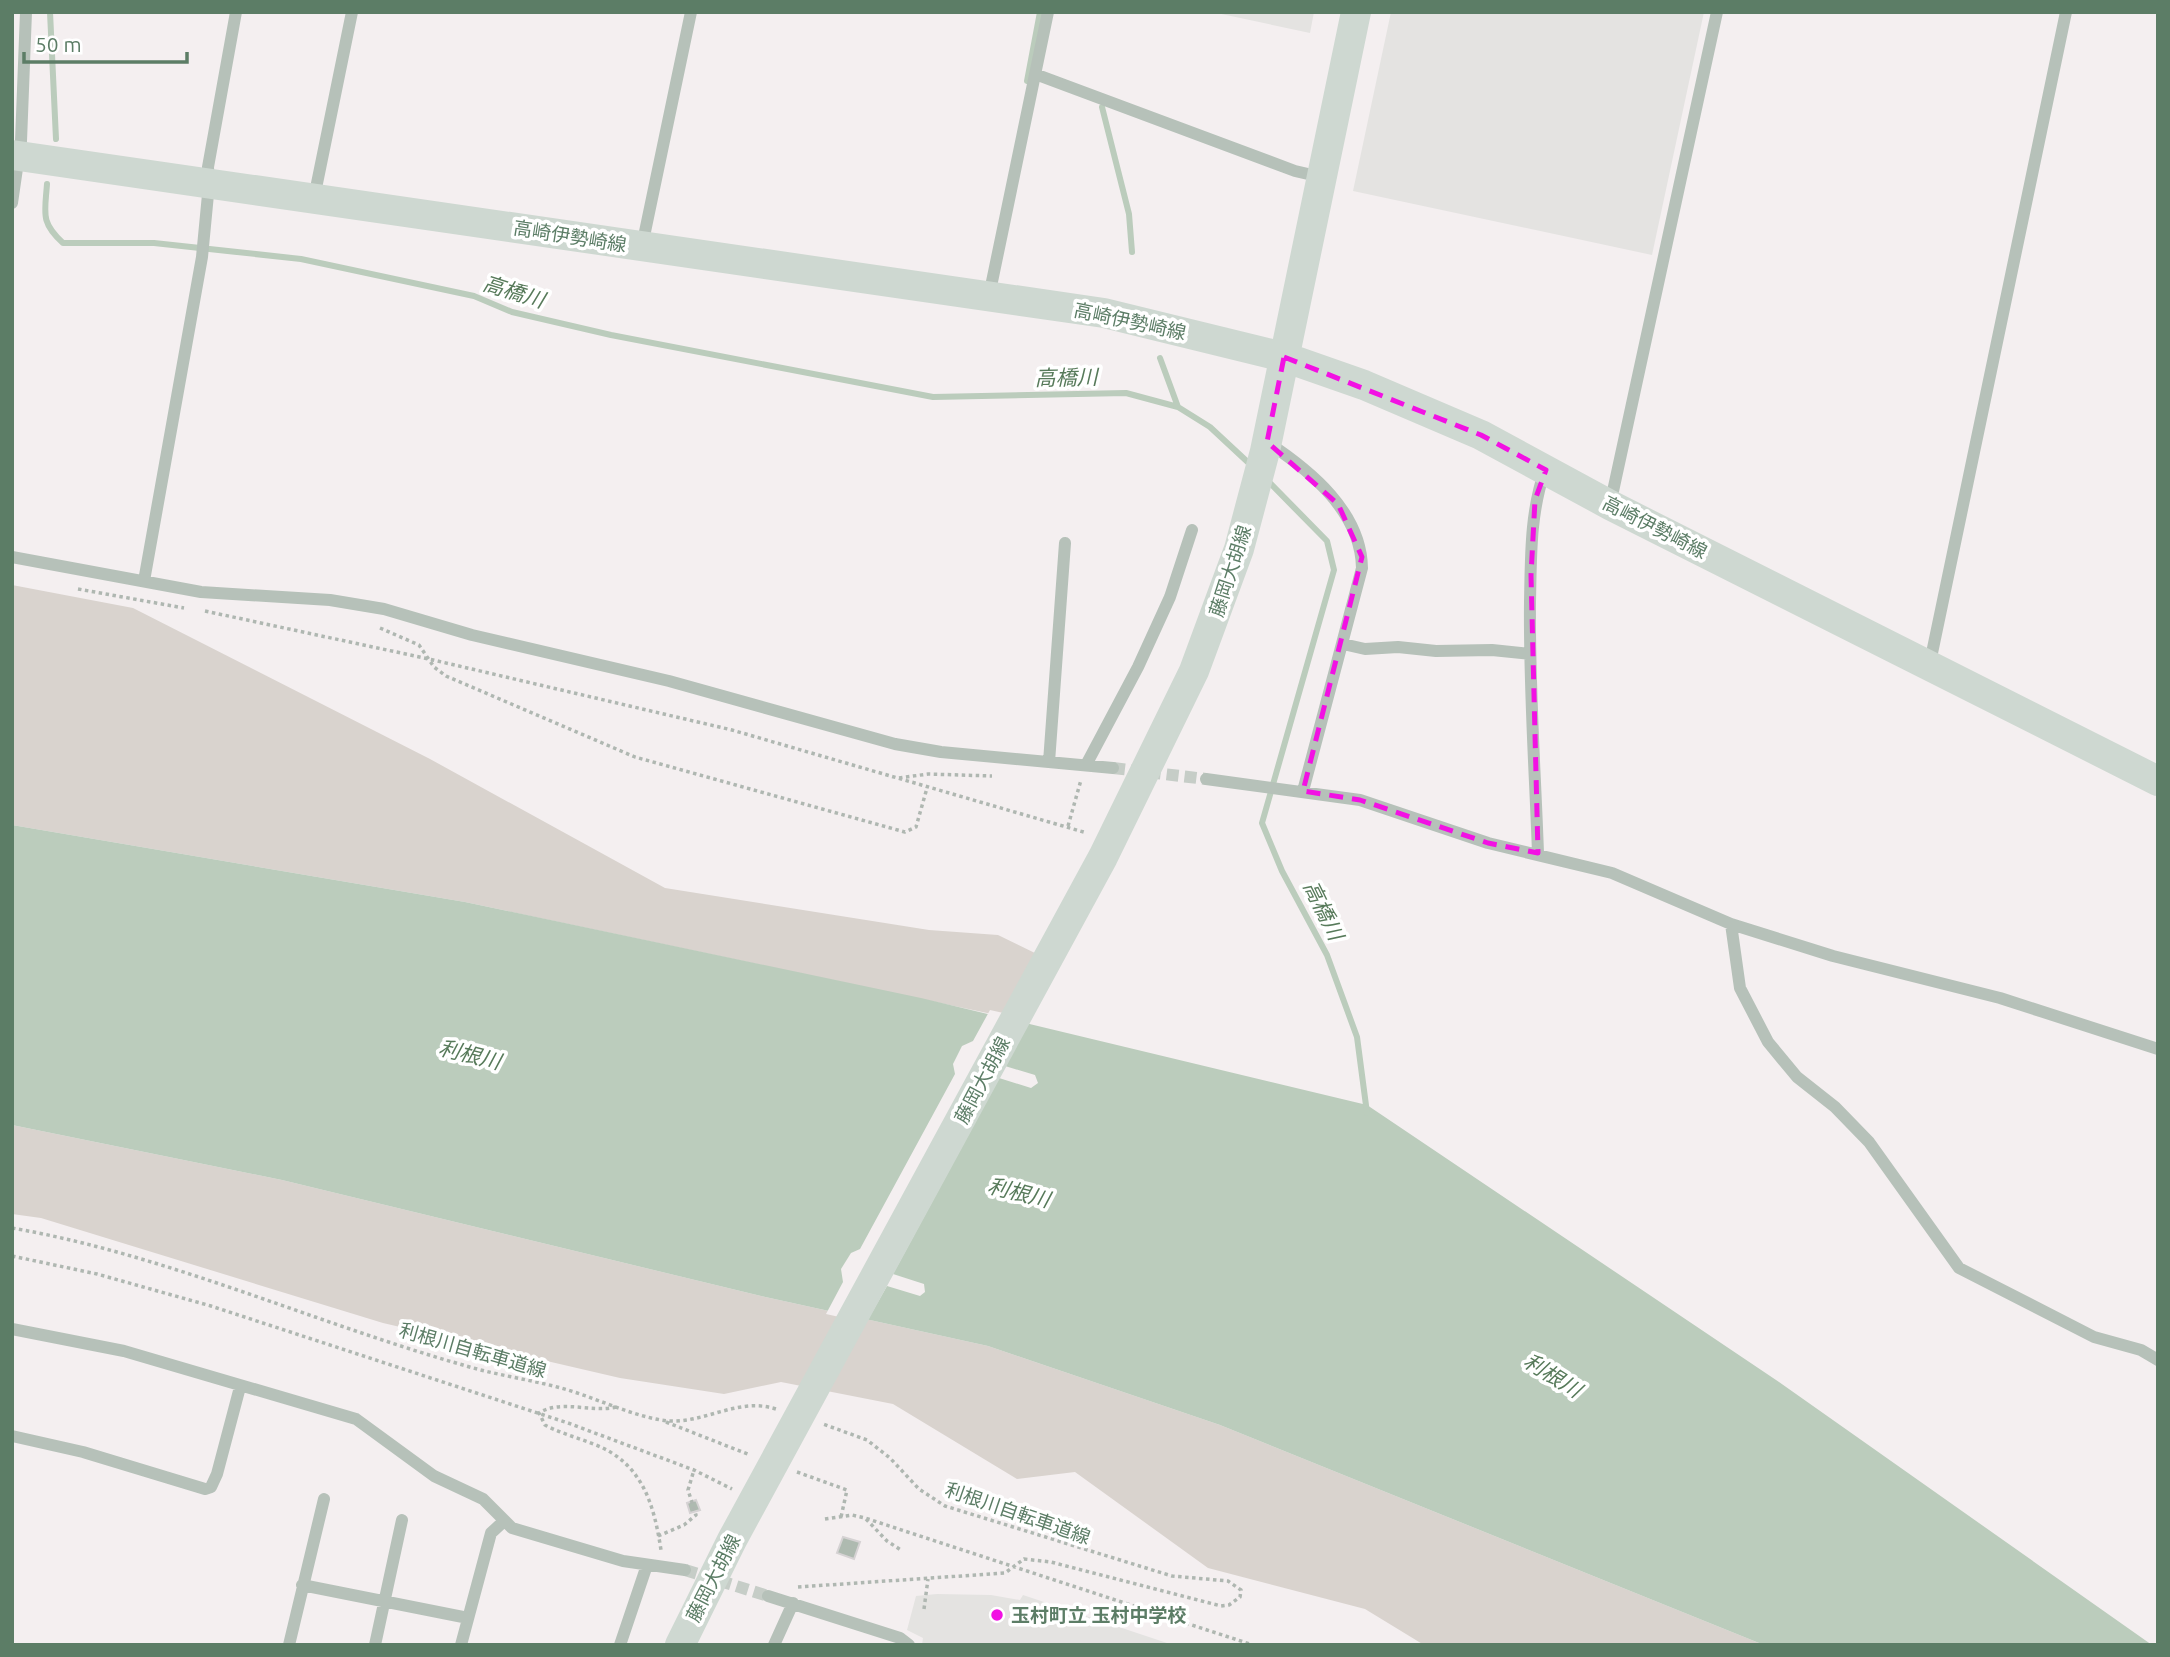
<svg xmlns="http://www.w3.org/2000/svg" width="2170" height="1657" viewBox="0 0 2170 1657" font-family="Ubuntu,'Noto Sans JP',sans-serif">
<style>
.built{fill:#e4e3e1}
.green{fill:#d9d3ce}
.water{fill:#bbccbc}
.pier{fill:#f4eff0}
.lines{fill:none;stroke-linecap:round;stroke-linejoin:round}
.stream{stroke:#bbccbc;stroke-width:6}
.building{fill:#aebab0;stroke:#d5d2d3;stroke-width:2}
.minor-tunnel{stroke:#c6cdc7;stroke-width:12;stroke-dasharray:12 6;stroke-linecap:butt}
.path{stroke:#afb7b1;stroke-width:3.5;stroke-dasharray:3.5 3.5;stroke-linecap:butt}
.minor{stroke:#b6c1b9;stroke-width:12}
.major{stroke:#ced8d1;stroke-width:30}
.marked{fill:none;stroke:#f211e3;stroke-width:5;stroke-dasharray:14 9;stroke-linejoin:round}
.poi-dot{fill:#f211e3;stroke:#fff;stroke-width:2.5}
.labels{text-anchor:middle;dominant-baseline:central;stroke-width:7;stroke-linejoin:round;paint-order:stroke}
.street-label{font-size:19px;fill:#5c7d66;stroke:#fff}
.poi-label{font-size:19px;font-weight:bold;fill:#5c7d66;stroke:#fff;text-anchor:start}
.water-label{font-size:21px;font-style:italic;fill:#577a5a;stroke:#fff}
</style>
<rect width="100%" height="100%" fill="#f4eff0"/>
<!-- built -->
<path class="built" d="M 1212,12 L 1314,12 L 1310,33 Z
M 1391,12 L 1704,12 L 1652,255 L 1353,191 Z
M 937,1594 L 991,1595 L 1020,1600 L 1023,1595 L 1173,1645 L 922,1645 L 923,1638 L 907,1630 L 916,1596 Z"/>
<!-- green -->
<path class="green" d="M 12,585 L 133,608 L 430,759 L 665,888 L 929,930 L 998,935 L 1041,956 L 1006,1017 L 465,902 L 12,825 Z
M 12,1125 L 282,1180 L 761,1296 L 988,1346 L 1220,1425 L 1764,1645 L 1424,1645 L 1365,1609 L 1208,1568 L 1075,1472 L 1017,1479 L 893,1404 L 781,1382 L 724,1394 L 620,1378 L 383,1323 L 41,1218 L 12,1214 Z"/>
<!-- water -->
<path class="water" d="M 12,825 L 465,902 L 921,998 L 1367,1105 L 1779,1382 L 2152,1645 L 1764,1645 L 1220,1425 L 988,1346 L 761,1296 L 282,1180 L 12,1125 Z"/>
<!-- pier -->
<path class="pier" d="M 990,1010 L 1030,1019 L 1005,1066 L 1035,1075 L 1038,1083 L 1031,1088 L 999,1078 L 893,1274 L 924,1284 L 925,1292 L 920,1296 L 887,1286 L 866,1323 L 826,1314 L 843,1282 L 841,1269 L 851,1253 L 860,1249 L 955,1074 L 953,1064 L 962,1046 L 973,1041 Z"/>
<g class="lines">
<!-- stream -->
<path class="stream" d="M 50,12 L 56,139
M 1027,81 L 1040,12
M 1102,107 L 1129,214 L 1132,252
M 47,184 C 45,213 40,222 63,243 L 154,243 L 301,259 L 474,296 L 512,312 L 611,335 L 933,397 L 1126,393 L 1178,407 L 1210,427 L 1253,467
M 1160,358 L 1178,407
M 1266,479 L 1327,541 L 1334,570 L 1262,823 L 1282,871 L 1327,955 L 1357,1037 L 1367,1113"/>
</g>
<!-- building -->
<path class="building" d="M 696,1500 L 700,1510 L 690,1513 L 687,1503 Z
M 843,1537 L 860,1542 L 854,1559 L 837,1553 Z"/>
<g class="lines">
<!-- minor-tunnel -->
<path class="minor-tunnel" d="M 1113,768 L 1206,779
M 685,1570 L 768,1596"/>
<!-- path -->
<path class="path" d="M 78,589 L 184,608
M 205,611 L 429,659 L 732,730 L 1087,833
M 380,628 L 419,645 L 434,667 L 446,676 L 635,757 L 905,832 L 916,827 L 927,788
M 899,778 L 928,774 L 992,776
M 1068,826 L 1081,780
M 12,1228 C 167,1255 312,1322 463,1365 C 495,1375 528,1379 561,1388 C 594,1397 627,1414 661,1420 C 701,1427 736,1396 776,1409
M 12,1256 L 97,1274 L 211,1306 L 568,1423 L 694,1470 L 732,1489
M 616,1407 C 592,1413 560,1399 539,1413 L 545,1425 C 562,1434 579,1438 596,1445 C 643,1464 654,1505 661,1550
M 666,1422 L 750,1455
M 797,1472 L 847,1490 L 841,1517
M 825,1519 L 852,1515 L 865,1518 L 1253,1645
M 866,1519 L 887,1541 L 901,1550
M 658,1536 L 684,1525 L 696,1515 L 688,1490 L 694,1470
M 798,1587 L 1005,1573 L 1024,1559 L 1051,1562 L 1221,1606 L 1229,1605 L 1240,1597 L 1241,1590 L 1228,1581 L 1172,1576 L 945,1506 L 919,1489 L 890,1458 L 867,1440 L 823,1424
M 924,1609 L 928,1579"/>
<!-- minor -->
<path class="minor" d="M 1035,74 L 1295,171 L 1321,177
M 314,198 L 352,12
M 12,203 L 21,141 L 26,12
M 642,246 L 691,12
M 989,296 L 1048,12
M 1267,442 C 1311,471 1361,512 1362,568 L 1303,791
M 1610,505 L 1717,12
M 12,557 L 201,592 L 330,600 L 384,609 L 472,635 L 669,681 L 895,744 L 941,752 L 1113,768
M 144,581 L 202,257 L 209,184 L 208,167 L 236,12
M 1343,644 L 1365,649 L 1398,647 L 1436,651 L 1492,650 L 1530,654
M 1926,663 L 1932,653 L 2066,12
M 1049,762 L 1065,543
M 1086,765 L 1138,667 L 1170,597 L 1192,530
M 1206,779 L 1360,800 L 1488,843 L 1612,873 L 1731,924 L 1833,956 L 2000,998 L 2158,1049
M 1538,853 C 1535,769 1529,686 1530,602 C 1531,557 1530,513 1545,470
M 1731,924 L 1740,988 L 1768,1042 L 1797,1077 L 1835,1107 L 1869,1142 L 1959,1268 L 2094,1337 L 2141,1350 L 2158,1360
M 12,1329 L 124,1351 L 356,1419 L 434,1476 L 483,1499 L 512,1528 L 623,1561 L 685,1570
M 12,1436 L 83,1452 L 205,1489 L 211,1487 L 217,1474 L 240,1387
M 302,1585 L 468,1618
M 768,1596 L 900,1638 L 909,1645
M 289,1645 L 324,1499
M 375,1645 L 402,1520
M 461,1645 L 491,1533 L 504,1521
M 620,1645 L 647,1565
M 774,1645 L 793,1603"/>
<!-- major -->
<path class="major" d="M 12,155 L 1104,313 L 1284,357 L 1364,385 L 1481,435 L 1610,505 L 2158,781
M 680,1645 L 732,1540 L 1103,857 L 1194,671 L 1239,549 L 1265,451 L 1356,12"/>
</g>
<!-- marked area -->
<path class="marked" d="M 1284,357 L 1481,435 L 1546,470 L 1535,500 L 1531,575 L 1538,853 L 1488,843 L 1360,800 L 1303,791 L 1362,557 L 1338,504 L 1267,442 Z"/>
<!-- markers -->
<circle class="poi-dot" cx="997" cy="1615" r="7"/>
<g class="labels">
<!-- street labels -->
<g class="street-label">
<text transform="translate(570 236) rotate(9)">高崎伊勢崎線</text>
<text transform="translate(1130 321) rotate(12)">高崎伊勢崎線</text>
<text transform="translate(1655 527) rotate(27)">高崎伊勢崎線</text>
<text transform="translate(1230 571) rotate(-72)">藤岡大胡線</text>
<text transform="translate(982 1080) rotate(-62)">藤岡大胡線</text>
<text transform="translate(473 1350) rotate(16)">利根川自転車道線</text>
<text transform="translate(1018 1513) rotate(19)">利根川自転車道線</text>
<text transform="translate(713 1578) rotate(-63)">藤岡大胡線</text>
</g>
<!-- poi labels -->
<g class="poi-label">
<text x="1011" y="1615">玉村町立 玉村中学校</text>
</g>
<!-- water labels -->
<g class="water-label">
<text transform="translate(514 291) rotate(17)">高橋川</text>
<text transform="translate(1066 377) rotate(-1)">高橋川</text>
<text transform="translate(1324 910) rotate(64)">高橋川</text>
<text transform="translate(470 1054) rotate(14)">利根川</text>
<text transform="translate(1019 1192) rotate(14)">利根川</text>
<text transform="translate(1553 1375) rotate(32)">利根川</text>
</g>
</g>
<!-- border -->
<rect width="2170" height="1657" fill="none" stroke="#5c7d66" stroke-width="28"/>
<!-- scale -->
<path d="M24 52v10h163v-10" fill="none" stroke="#5c7d66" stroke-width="3.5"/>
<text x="35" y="52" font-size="21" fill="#5c7d66" stroke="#ffffff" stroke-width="5" paint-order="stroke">50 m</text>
</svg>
